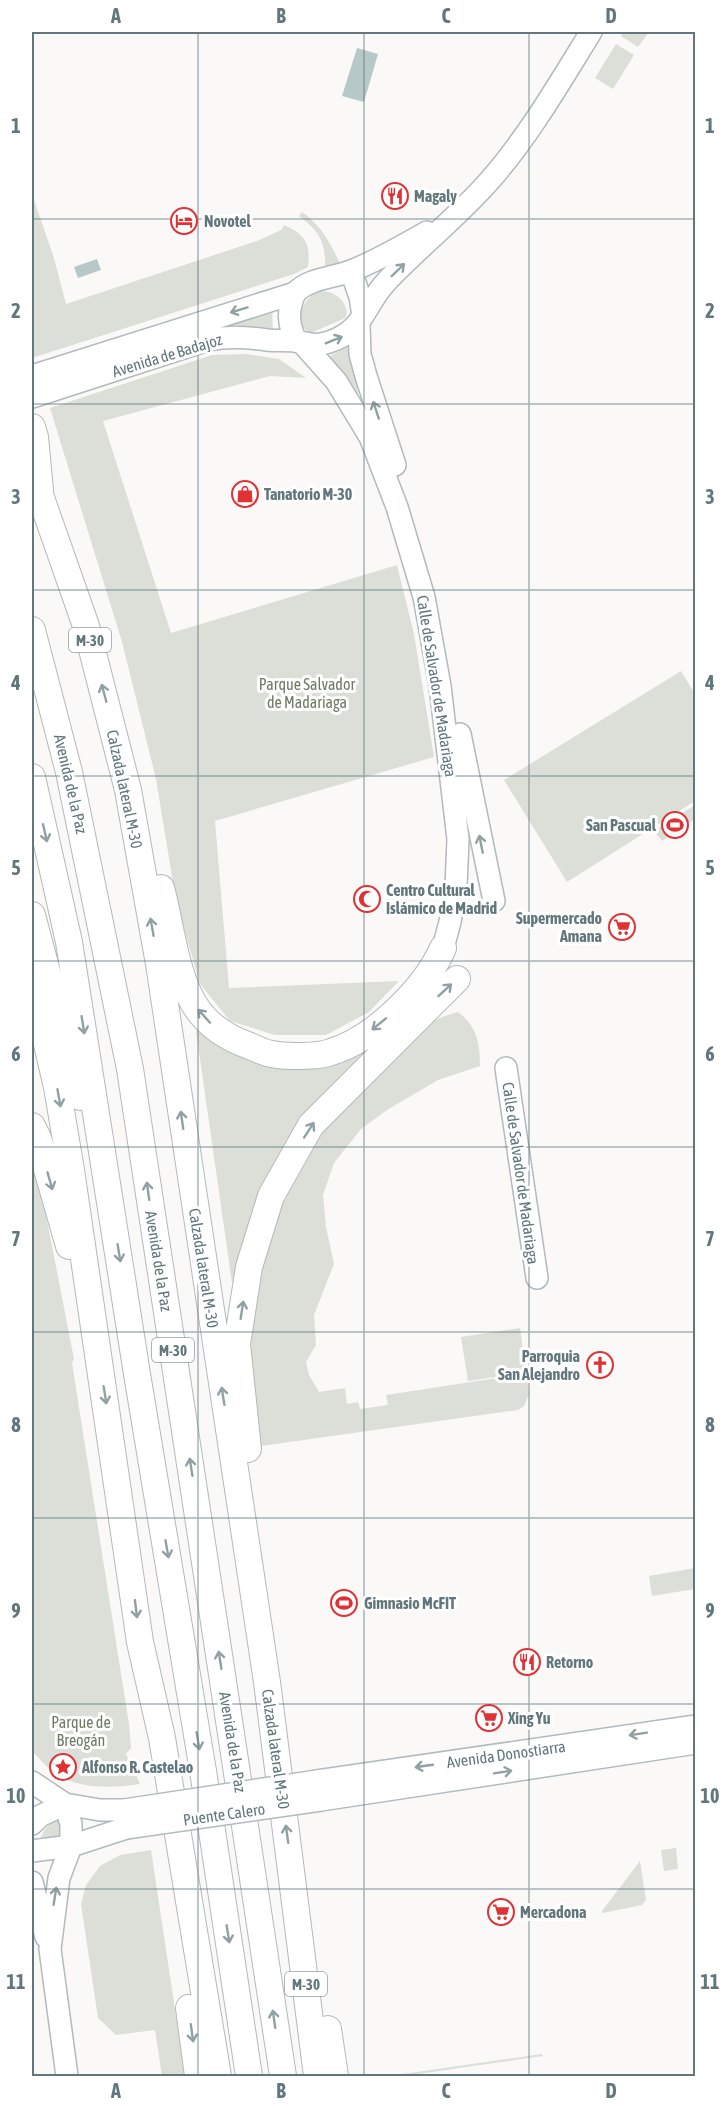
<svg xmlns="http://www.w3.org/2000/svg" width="727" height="2108" viewBox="0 0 727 2108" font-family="'Asap Condensed',sans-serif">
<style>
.green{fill:#dcdfd7}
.water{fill:#b6c8c8}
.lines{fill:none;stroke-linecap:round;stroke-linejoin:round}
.secondary-casing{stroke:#b1babd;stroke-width:24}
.highway-casing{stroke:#b3b9bb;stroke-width:28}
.secondary{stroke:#fff;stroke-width:21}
.highway{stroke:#fff;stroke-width:26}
.secondary-bridge-casing{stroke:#b1babd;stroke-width:24;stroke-linecap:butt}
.secondary-bridge{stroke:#fff;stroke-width:21}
.oneway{stroke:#90a0a3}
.grid{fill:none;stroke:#61777c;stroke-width:1.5;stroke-opacity:0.55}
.labels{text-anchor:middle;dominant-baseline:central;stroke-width:6;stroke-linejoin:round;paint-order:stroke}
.shield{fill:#fff;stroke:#90a0a3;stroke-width:1.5}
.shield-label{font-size:15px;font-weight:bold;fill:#61777c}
.poi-label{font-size:16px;font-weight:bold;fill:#61777c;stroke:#fff;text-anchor:start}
.street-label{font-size:16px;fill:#61777c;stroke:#fff}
.park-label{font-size:16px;fill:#6e7a64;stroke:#fff}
.neatline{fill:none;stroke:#61777c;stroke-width:2}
.grid-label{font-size:20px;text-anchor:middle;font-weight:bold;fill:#61777c}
</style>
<rect width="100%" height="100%" fill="#faf9f8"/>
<!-- green -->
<path class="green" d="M 624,32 L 649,32 L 638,47 L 621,36 Z
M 616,44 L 634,55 L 613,89 L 595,78 Z
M 32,194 L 54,258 L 66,304 L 257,241 L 281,230 L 284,225 C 305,234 311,244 308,267 L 294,274 L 32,358 Z
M 302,212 C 322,226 331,244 341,266 L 325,272 C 326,245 322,233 299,216 Z
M 317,291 C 332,290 345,297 347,313 L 345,318 L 311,333 L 303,328 C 297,311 304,301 317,291 Z
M 272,309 L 273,330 L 255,330 L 229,323 Z
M 349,346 L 358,392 L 358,395 L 356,395 L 328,357 Z
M 246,354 L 279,359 L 306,378 L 270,376 L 103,421 L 171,633 L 397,565 L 414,634 L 434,757 L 215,821 L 229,988 L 399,981 L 369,1012 L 326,1035 L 275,1035 L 230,1021 L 200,984 L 176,901 L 156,779 L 122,642 L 50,408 L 212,355 Z
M 681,671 L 695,694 L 695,801 L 567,882 L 504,780 Z
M 695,805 L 695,819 L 662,841 L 654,831 Z
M 458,1012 C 477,1026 480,1043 480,1066 L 438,1080 L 387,1110 L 361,1129 L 334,1163 L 323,1195 L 326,1227 L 334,1264 L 314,1315 L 316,1345 L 306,1362 L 309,1375 L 319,1392 L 345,1388 L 347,1404 L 358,1402 L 360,1409 L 388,1405 L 386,1395 L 517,1375 L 515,1364 L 516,1374 L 468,1381 L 461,1337 L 520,1328 L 529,1394 L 524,1406 L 518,1410 L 261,1446 C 251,1391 247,1334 257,1279 C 260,1266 265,1253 269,1240 C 275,1218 282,1196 294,1176 C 315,1139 343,1107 372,1077 C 400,1048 417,1022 458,1012 Z
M 196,1031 L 202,1031 L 220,1043 L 370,1046 C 329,1088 288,1128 265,1183 C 251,1215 243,1250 232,1283 Z
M 32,1143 L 74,1359 L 72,1363 L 129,1724 L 131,1748 L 126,1754 L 140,1784 C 112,1788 75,1790 52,1771 C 44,1765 38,1757 32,1751 Z
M 695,1568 L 695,1589 L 652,1596 L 649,1576 Z
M 60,1820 L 63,1836 L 50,1838 L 41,1837 C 44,1829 51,1821 60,1820 Z
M 676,1848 L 678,1869 L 664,1871 L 661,1850 Z
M 151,1850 L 185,2076 L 162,2076 L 155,2030 L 116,2035 L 98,2018 L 81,1904 L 86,1885 L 100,1866 L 120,1855 Z
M 640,1861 L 646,1900 L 642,1905 L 603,1913 L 602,1911 Z
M 542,2054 L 543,2056 L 404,2076 L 403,2074 Z"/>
<!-- water -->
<path class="water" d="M 357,48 L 378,54 L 364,102 L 342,96 Z
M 97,259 L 101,270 L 78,278 L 74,267 Z"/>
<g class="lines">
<defs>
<path id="secondary" d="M 351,271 L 360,297 L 363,316
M 295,293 C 287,311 288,324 296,341
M 359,325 L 360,354 L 366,376 L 395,465
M 303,344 L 336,381 L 370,437 L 397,507 L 424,597 L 440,686 L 458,839 L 456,887 L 450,922 L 443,948
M 32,376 L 295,293 C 309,278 333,278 351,271 C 377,261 402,246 427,232
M 32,397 L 208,340 C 229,336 246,337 267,340 C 276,341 285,340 294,341 C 309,343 313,347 329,342 C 365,330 364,305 387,281 C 420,246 459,216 491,179 C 530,134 560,82 591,32
M 460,734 L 494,901
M 506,1068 L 537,1278
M 317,1781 L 696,1726
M 32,1782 L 65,1804
M 321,1800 L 696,1743
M 65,1804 L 71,1824 L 71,1846 L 59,1878 L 50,1949 L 67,2076
M 32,1824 L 40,1816 L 65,1804 L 100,1810 L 124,1810
M 32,1851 L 71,1846 L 126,1828
M 32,1882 L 46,1937"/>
<path id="highway" d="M 32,427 L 35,437 L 40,490
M 32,472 L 86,626 L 128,790 L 159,964 L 267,1682 L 317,2076
M 32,630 L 69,772 L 130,1069 L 283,2076
M 32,777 L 69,942 L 137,1374 L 203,1771 L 249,2076
M 161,888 C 171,925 176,980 198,1010 C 211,1028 230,1039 250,1046 C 257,1049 264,1053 272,1054 C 285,1057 318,1057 331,1052 C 374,1039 425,989 443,948
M 32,915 L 80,1097
M 32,980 L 57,1087 L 71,1170 L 140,1642 L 162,1738 L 218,2076
M 32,1126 L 38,1138 L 69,1246
M 248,1449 L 237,1344 L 249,1267 L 271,1196 L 311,1125 L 457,979
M 189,2008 L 198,2076
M 328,2029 L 335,2076"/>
</defs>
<!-- secondary casing -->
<use href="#secondary" class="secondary-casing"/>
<!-- highway casing -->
<use href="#highway" class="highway-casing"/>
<!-- secondary -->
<use href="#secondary" class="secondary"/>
<!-- highway -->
<use href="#highway" class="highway"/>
<defs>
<path id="secondary-bridge" d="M 124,1810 L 317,1781
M 126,1828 L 321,1800"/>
</defs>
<!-- secondary-bridge casing -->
<use href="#secondary-bridge" class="secondary-bridge-casing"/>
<!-- secondary-bridge -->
<use href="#secondary-bridge" class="secondary-bridge"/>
</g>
<!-- one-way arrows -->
<defs><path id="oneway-shaft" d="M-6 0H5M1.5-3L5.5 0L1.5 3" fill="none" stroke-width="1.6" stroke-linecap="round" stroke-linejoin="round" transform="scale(1.5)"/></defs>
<g class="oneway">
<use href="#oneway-shaft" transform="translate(398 270) rotate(-44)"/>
<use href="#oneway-shaft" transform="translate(239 310) rotate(163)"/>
<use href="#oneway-shaft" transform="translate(334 340) rotate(-22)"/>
<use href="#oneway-shaft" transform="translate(376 410) rotate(-108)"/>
<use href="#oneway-shaft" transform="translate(104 693) rotate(-105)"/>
<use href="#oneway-shaft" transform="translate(45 833) rotate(77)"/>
<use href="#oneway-shaft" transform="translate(481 844) rotate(-101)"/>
<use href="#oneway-shaft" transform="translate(152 927) rotate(-100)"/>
<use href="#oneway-shaft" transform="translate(445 990) rotate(-43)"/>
<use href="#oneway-shaft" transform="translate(204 1016) rotate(-132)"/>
<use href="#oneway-shaft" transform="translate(379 1024) rotate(141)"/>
<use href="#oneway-shaft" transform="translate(83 1025) rotate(81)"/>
<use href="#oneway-shaft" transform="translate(59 1098) rotate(80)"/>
<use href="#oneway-shaft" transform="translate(182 1120) rotate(-98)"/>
<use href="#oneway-shaft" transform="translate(309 1130) rotate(-57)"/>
<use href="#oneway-shaft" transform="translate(50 1181) rotate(74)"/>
<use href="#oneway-shaft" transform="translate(148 1191) rotate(-98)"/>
<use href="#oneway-shaft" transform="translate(119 1253) rotate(81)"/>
<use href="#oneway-shaft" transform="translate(242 1310) rotate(-81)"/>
<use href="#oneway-shaft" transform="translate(105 1395) rotate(81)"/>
<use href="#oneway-shaft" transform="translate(223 1396) rotate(-99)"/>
<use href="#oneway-shaft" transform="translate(191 1467) rotate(-99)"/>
<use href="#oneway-shaft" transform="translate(167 1549) rotate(80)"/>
<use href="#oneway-shaft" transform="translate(136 1609) rotate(83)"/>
<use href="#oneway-shaft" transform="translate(220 1660) rotate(-99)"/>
<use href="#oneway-shaft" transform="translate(638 1734) rotate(171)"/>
<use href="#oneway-shaft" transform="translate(198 1741) rotate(81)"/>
<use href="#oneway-shaft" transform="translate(424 1766) rotate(172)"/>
<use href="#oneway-shaft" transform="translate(503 1772) rotate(-9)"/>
<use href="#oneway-shaft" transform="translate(287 1834) rotate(-98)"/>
<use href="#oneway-shaft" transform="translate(55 1896) rotate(-81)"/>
<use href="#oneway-shaft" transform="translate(228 1934) rotate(81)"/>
<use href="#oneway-shaft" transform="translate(274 2019) rotate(-98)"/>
<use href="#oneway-shaft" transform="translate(192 2033) rotate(82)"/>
</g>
<!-- grid -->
<path class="grid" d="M 198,32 L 198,2076M 364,32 L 364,2076M 529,32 L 529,2076M 32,219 L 696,219M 32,404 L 696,404M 32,590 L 696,590M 32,776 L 696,776M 32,961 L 696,961M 32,1147 L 696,1147M 32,1332 L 696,1332M 32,1518 L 696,1518M 32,1704 L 696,1704M 32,1889 L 696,1889"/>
<!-- icons -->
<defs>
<symbol id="restaurant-ring" viewBox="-11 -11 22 22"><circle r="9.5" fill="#fff" stroke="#e03235" stroke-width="1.5"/><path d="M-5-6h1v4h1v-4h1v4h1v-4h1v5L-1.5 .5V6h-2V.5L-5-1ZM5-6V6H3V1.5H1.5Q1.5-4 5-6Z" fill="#e03235"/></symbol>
<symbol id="hotel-ring" viewBox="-11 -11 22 22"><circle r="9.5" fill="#fff" stroke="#e03235" stroke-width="1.5"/><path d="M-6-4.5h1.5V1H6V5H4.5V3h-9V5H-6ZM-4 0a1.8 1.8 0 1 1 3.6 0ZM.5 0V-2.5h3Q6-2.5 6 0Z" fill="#e03235"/></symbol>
<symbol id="shop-ring" viewBox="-11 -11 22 22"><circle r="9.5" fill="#fff" stroke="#e03235" stroke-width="1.5"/><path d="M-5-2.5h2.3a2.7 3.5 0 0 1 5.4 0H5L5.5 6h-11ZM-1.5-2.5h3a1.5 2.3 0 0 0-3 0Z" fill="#e03235"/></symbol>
<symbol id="stadium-ring" viewBox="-11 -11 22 22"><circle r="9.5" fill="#fff" stroke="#e03235" stroke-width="1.5"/><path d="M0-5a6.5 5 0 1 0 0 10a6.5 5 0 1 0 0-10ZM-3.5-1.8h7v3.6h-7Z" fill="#e03235"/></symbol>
<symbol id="mosque-ring" viewBox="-11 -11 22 22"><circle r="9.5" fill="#fff" stroke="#e03235" stroke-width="1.5"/><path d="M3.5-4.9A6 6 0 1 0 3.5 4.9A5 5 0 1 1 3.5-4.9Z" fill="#e03235"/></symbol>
<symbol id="supermarket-ring" viewBox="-11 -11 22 22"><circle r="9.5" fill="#fff" stroke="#e03235" stroke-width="1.5"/><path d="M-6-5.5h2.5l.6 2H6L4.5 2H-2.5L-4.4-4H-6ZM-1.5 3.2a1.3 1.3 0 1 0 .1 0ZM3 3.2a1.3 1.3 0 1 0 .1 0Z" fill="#e03235"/></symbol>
<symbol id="church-ring" viewBox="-11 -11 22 22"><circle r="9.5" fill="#fff" stroke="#e03235" stroke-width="1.5"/><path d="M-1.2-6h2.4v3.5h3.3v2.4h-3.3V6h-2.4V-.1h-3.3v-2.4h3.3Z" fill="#e03235"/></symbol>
<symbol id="sight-ring" viewBox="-11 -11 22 22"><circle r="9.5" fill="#fff" stroke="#e03235" stroke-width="1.5"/><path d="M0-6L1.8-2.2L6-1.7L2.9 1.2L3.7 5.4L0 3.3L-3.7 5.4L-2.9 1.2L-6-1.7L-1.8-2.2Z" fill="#e03235"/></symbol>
</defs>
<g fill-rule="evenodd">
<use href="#restaurant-ring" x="380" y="181" width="30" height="30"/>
<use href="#hotel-ring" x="169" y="206" width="30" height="30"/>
<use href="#shop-ring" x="230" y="479" width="30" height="30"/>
<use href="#stadium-ring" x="660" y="810" width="30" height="30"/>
<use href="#mosque-ring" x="352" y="884" width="30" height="30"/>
<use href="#supermarket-ring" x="607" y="912" width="30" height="30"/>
<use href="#church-ring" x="585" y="1350" width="30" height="30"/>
<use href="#stadium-ring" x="329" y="1588" width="30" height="30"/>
<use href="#restaurant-ring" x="512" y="1647" width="30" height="30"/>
<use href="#supermarket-ring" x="474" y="1703" width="30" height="30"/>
<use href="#sight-ring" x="48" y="1752" width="30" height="30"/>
<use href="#supermarket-ring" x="486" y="1897" width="30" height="30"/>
</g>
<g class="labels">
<!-- shield labels -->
<g class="shield">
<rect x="69" y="628" width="42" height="24" rx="4.5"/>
<rect x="152" y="1338" width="42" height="24" rx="4.5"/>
<rect x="285" y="1972" width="42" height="24" rx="4.5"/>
</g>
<g class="shield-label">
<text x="90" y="640">M-30</text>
<text x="173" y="1350">M-30</text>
<text x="306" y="1984">M-30</text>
</g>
<!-- poi labels -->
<g class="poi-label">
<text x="414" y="196">Magaly</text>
<text x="204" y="221">Novotel</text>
<text x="264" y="494">Tanatorio M-30</text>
<text x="656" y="825" text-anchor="end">San Pascual</text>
<text x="386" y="890">Centro Cultural<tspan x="386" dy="18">Islámico de Madrid</tspan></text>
<text x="602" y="918" text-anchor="end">Supermercado<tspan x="602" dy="18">Amana</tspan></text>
<text x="580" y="1356" text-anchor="end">Parroquia<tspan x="580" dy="18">San Alejandro</tspan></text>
<text x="364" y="1603">Gimnasio McFIT</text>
<text x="546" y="1662">Retorno</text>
<text x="508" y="1718">Xing Yu</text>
<text x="82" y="1767">Alfonso R. Castelao</text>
<text x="520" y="1912">Mercadona</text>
</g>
<!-- street labels -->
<g class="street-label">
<text transform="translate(167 355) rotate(-17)">Avenida de Badajoz</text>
<text transform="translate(437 686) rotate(81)">Calle de Salvador de Madariaga</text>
<text transform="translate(71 784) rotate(77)">Avenida de la Paz</text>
<text transform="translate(125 789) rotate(78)">Calzada lateral M-30</text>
<text transform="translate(521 1173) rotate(82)">Calle de Salvador de Madariaga</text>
<text transform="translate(159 1261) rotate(81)">Avenida de la Paz</text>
<text transform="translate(204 1268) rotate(81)">Calzada lateral M-30</text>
<text transform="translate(233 1742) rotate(81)">Avenida de la Paz</text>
<text transform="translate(276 1749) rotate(82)">Calzada lateral M-30</text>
<text transform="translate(506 1754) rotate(-8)">Avenida Donostiarra</text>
<text transform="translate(224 1814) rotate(-8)">Puente Calero</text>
</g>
<!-- park labels -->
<g class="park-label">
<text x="307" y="684">Parque Salvador<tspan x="307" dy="18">de Madariaga</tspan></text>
<text x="81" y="1722">Parque de<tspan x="81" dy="18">Breogán</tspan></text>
</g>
</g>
<!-- border -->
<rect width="727" height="2108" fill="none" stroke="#ffffff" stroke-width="66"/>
<rect x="33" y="33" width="661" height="2042" class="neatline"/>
<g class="grid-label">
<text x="116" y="23">A</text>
<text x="281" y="23">B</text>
<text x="446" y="23">C</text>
<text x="611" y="23">D</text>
<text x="16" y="133">1</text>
<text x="710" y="133">1</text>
<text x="16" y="318">2</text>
<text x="710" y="318">2</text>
<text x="16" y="504">3</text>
<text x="710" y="504">3</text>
<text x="16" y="690">4</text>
<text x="710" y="690">4</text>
<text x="16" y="875">5</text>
<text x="710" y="875">5</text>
<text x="16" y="1061">6</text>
<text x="710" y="1061">6</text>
<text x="16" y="1246">7</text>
<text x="710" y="1246">7</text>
<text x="16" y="1432">8</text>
<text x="710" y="1432">8</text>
<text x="16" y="1618">9</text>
<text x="710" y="1618">9</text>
<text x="16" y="1803">10</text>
<text x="710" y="1803">10</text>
<text x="16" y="1989">11</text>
<text x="710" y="1989">11</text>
<text x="116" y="2098">A</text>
<text x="281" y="2098">B</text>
<text x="446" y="2098">C</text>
<text x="611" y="2098">D</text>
</g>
</svg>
